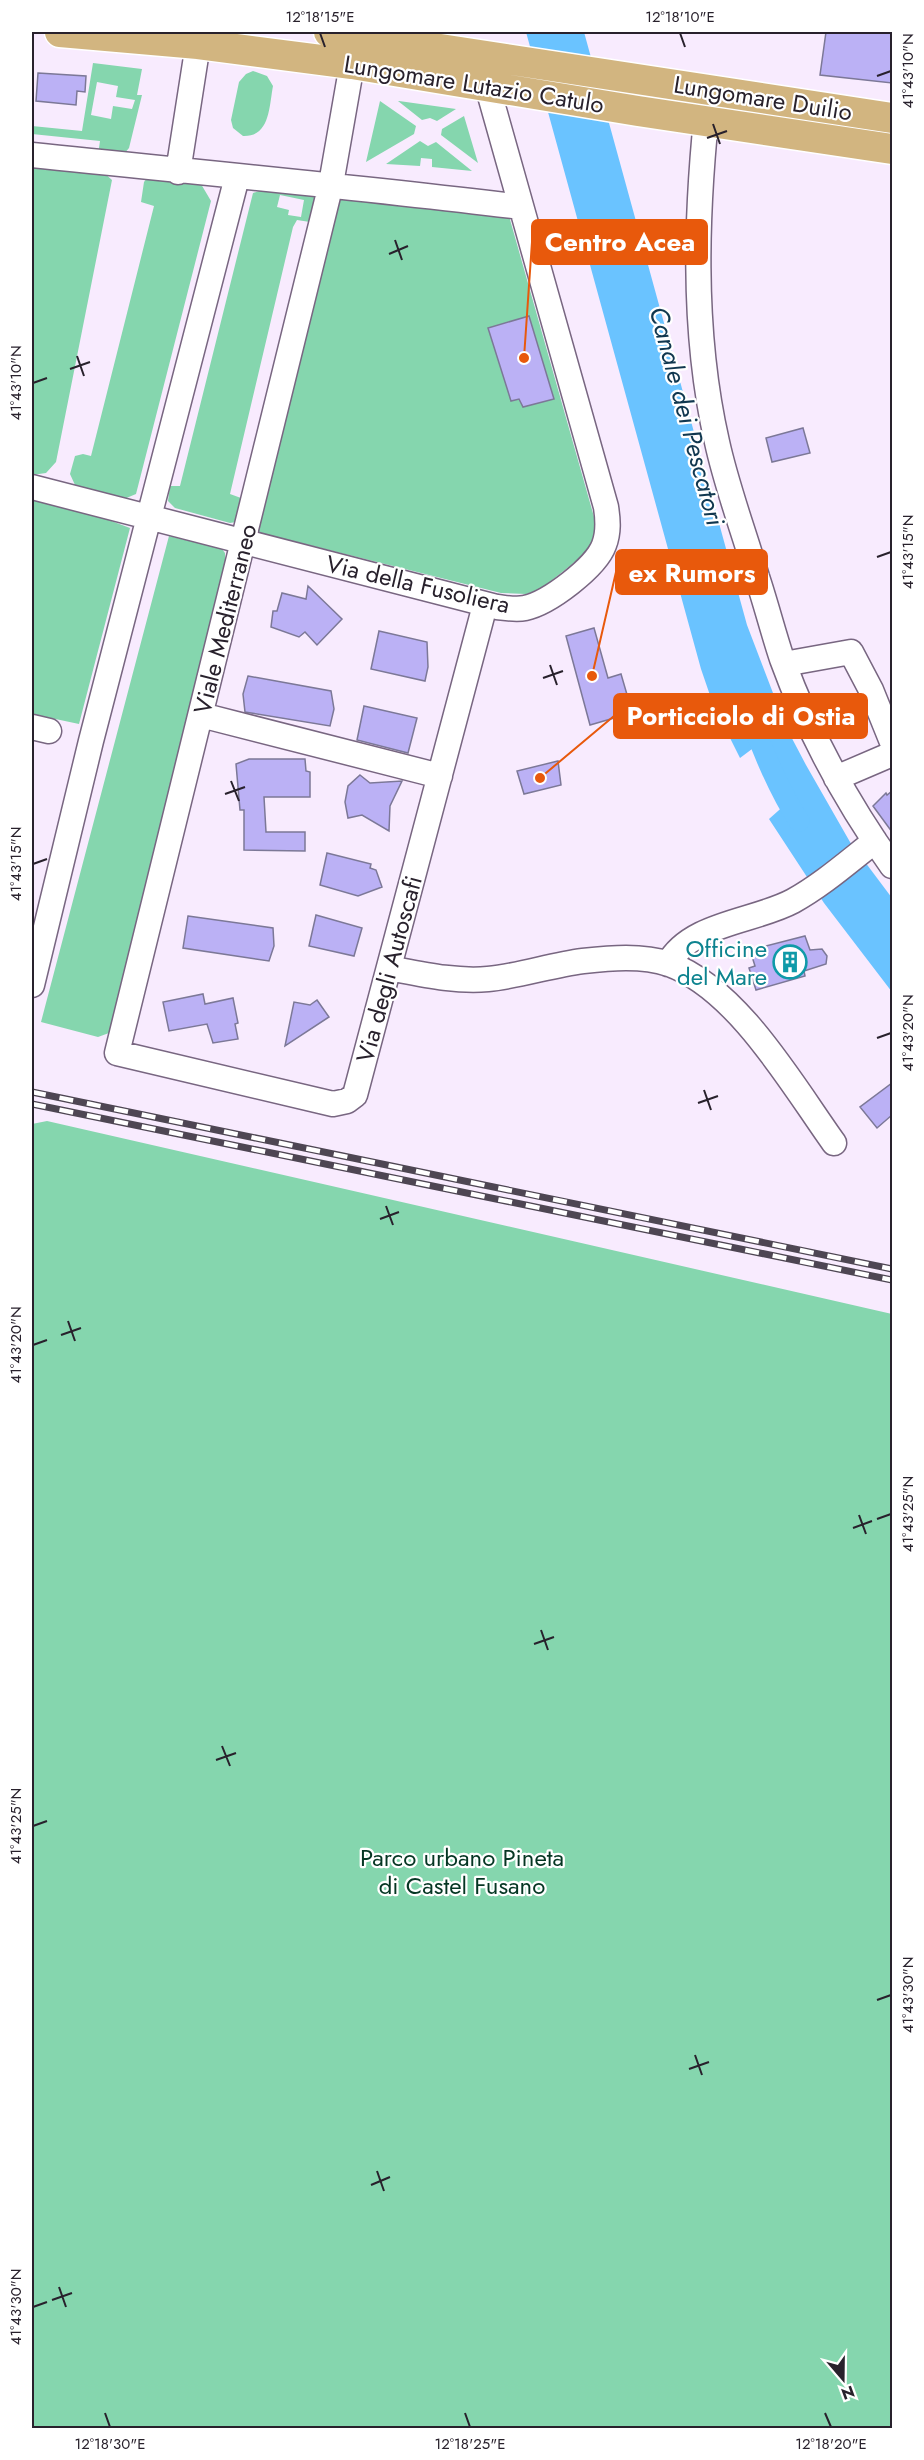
<svg xmlns="http://www.w3.org/2000/svg" width="924" height="2460" viewBox="0 0 924 2460" font-family="Jost,sans-serif">
<style>
.green{fill:#85d6ae;fill-rule:evenodd}
.water{fill:#6ac3ff}
.lines{fill:none;stroke-linecap:round;stroke-linejoin:round}
.canal{stroke:#6ac3ff;stroke-width:21}
.building{fill:#bbb1f5;stroke:#7c7897;stroke-width:1.5}
.minor-casing{stroke:#786681;stroke-width:27}
.major-casing{stroke:#fff;stroke-width:33}
.minor{stroke:#fff;stroke-width:24}
.major{stroke:#d2b580;stroke-width:30}
.rail-casing{stroke:#4e4653;stroke-width:7}
.rail{stroke:#fff;stroke-width:4.5;stroke-dasharray:14;stroke-linecap:butt}
.ticks{fill:none;stroke:#28212c;stroke-width:2}
.labels{text-anchor:middle;dominant-baseline:central;stroke-width:4.5;stroke-linejoin:round;paint-order:stroke}
.street-label{font-size:24px;fill:#28212c;stroke:#fff}
.culture-label{font-size:24px;fill:#0d838f;stroke:#fff;text-anchor:end}
.park-label{font-size:24px;fill:#053623;stroke:#fff}
.water-label{font-size:26px;font-style:italic;fill:#10374f;stroke:#fff}
.leader{fill:none;stroke:#e8590c;stroke-width:2}
.callout-dot{fill:#e8590c;stroke:#fff;stroke-width:2}
.callout{fill:#e8590c;stroke:#e8590c;stroke-width:2}
.callout-label{font-size:26px;text-anchor:middle;font-weight:bold;fill:#fff}
.neatline{fill:none;stroke:#28212c;stroke-width:2}
.ticks-label{font-size:15px;text-anchor:middle;fill:#28212c}
</style>
<rect width="100%" height="100%" fill="#f8ebfe"/>
<!-- green -->
<path class="green" d="M 93,63 L 142,69 L 137,95 L 142,95 L 129,148 L 124,154 L 98,155 L 100,141 L 32,134 L 32,126 L 82,131 ZM 97,82 L 118,86 L 116,97 L 135,100 L 132,109 L 113,106 L 111,119 L 91,115 Z
M 253,71 L 267,76 L 273,86 C 269,107 270,137 243,136 L 233,128 L 231,120 L 239,82 L 246,74 Z
M 380,101 L 416,126 L 414,134 L 366,162 Z
M 398,101 L 399,101 L 456,109 L 437,121 L 430,118 L 422,120 Z
M 464,116 L 478,163 L 441,135 L 442,129 Z
M 420,141 L 428,146 L 436,142 L 472,171 L 432,167 L 432,159 L 421,158 L 420,166 L 386,164 Z
M 32,165 L 102,171 L 112,180 L 56,462 L 46,473 L 32,475 Z
M 147,178 L 201,184 L 211,201 L 136,494 L 124,499 L 75,485 L 70,474 L 75,456 L 83,454 L 91,456 L 154,206 L 141,202 L 144,182 Z
M 265,189 L 313,193 L 316,200 L 310,222 L 297,220 L 293,227 L 230,494 L 241,498 L 236,522 L 230,523 L 175,508 L 168,501 L 170,486 L 180,486 L 253,193 ZM 280,195 L 304,200 L 301,217 L 288,215 L 289,210 L 277,207 Z
M 340,194 L 509,216 L 598,531 L 586,553 L 541,589 L 526,594 L 501,593 L 257,532 Z
M 32,491 L 130,528 L 79,724 L 32,714 Z
M 169,536 L 222,549 L 225,553 L 225,562 L 109,1033 L 98,1037 L 41,1022 Z
M 47,1121 L 892,1314 L 892,2428 L 32,2428 L 32,1124 Z"/>
<!-- water -->
<path class="water" d="M 526,32 L 584,32 L 747,625 L 786,727 L 806,765 L 850,842 L 892,898 L 892,992 L 824,903 L 769,819 L 787,803 L 760,743 L 740,758 L 713,704 L 701,669 Z"/>
<g class="lines">
<!-- canal -->
<path class="canal" d="M 750,716 C 763,752 778,789 799,821"/>
</g>
<!-- building -->
<path class="building" d="M 826,32 L 892,32 L 892,83 L 820,75 Z
M 38,73 L 86,76 L 85,92 L 77,91 L 76,105 L 36,101 Z
M 529,316 L 554,399 L 523,407 L 519,399 L 511,401 L 488,328 Z
M 803,428 L 810,453 L 772,462 L 766,438 Z
M 308,586 L 342,619 L 317,645 L 305,632 L 299,637 L 271,627 L 273,611 L 277,611 L 282,593 L 306,599 Z
M 594,628 L 608,678 L 621,674 L 628,698 L 617,701 L 621,716 L 590,725 L 566,636 Z
M 379,631 L 427,642 L 428,667 L 425,681 L 371,669 Z
M 248,676 L 331,691 L 334,709 L 330,726 L 245,712 L 243,694 Z
M 364,706 L 417,718 L 408,753 L 357,740 Z
M 249,759 L 305,759 L 306,771 L 310,772 L 310,797 L 264,797 L 266,832 L 305,832 L 305,851 L 244,850 L 244,810 L 240,810 L 236,764 Z
M 558,761 L 561,785 L 524,794 L 517,771 Z
M 360,775 L 370,783 L 402,781 L 390,806 L 389,831 L 362,815 L 348,818 L 345,802 L 348,786 Z
M 892,791 L 892,832 L 873,806 L 886,793 L 887,795 Z
M 327,853 L 371,864 L 370,868 L 376,870 L 382,887 L 358,896 L 320,885 Z
M 316,915 L 362,928 L 354,956 L 309,946 Z
M 188,916 L 273,928 L 274,946 L 269,961 L 183,948 Z
M 805,936 L 810,950 L 822,949 L 827,956 L 826,964 L 804,971 L 805,976 L 756,990 L 749,968 L 755,966 L 750,950 Z
M 203,994 L 205,1004 L 233,998 L 238,1023 L 235,1024 L 238,1039 L 213,1043 L 207,1024 L 169,1031 L 163,1002 Z
M 317,1000 L 329,1017 L 285,1046 L 294,1002 L 310,1005 Z
M 892,1083 L 892,1115 L 877,1128 L 860,1107 Z"/>
<g class="lines">
<defs>
<path id="minor" d="M 352,64 L 331,184 L 117,1053 L 333,1104 L 347,1101 L 355,1095 L 485,605
M 709,91 C 696,207 691,328 717,442 C 727,488 744,532 757,577 C 766,604 773,632 782,659 C 809,733 847,803 892,866
M 32,155 C 195,172 358,187 521,207
M 178,172 L 198,44
M 32,487 L 497,607 C 506,608 516,610 525,608 C 549,603 596,567 604,545 C 609,532 608,520 606,507 L 487,85
M 784,664 L 851,652 L 871,690 L 892,742
M 201,715 L 440,776
M 32,727 L 49,731
M 836,778 L 892,754
M 668,964 C 690,923 754,922 793,901 C 822,885 848,862 875,841
M 389,968 C 421,974 455,982 488,979 C 520,976 551,965 583,961 C 610,958 642,955 669,964 C 738,989 793,1086 834,1143
M 32,985 L 91,741 L 237,177"/>
<path id="major" d="M 60,32 L 198,44 L 352,64 L 638,111 L 892,149
M 329,32 L 892,118"/>
</defs>
<!-- minor casing -->
<use href="#minor" class="minor-casing"/>
<!-- major casing -->
<use href="#major" class="major-casing"/>
<!-- minor -->
<use href="#minor" class="minor"/>
<!-- major -->
<use href="#major" class="major"/>
<defs>
<path id="rail" d="M 32,1092 L 892,1269
M 32,1104 L 892,1280"/>
</defs>
<!-- rail casing -->
<use href="#rail" class="rail-casing"/>
<!-- rail -->
<use href="#rail" class="rail"/>
</g>
<!-- ticks -->
<path class="ticks" d="M 320,33 L 325,47M 680,33 L 685,47M 877,76 L 891,71M 713,124 L 720,144M 707,138 L 727,131M 395,240 L 402,260M 389,254 L 408,246M 77,356 L 84,376M 70,369 L 90,362M 33,383 L 47,378M 877,557 L 891,552M 550,665 L 557,685M 543,678 L 563,671M 231,781 L 239,801M 225,794 L 245,787M 33,864 L 47,859M 877,1038 L 891,1033M 704,1090 L 711,1110M 698,1103 L 718,1096M 386,1206 L 393,1225M 380,1219 L 399,1212M 68,1321 L 75,1341M 61,1335 L 81,1328M 33,1345 L 47,1340M 859,1515 L 866,1534M 877,1519 L 891,1514M 853,1528 L 872,1521M 541,1630 L 548,1650M 534,1644 L 554,1637M 222,1746 L 230,1766M 216,1760 L 236,1753M 33,1826 L 47,1821M 877,2000 L 891,1995M 695,2055 L 702,2075M 689,2069 L 709,2062M 377,2171 L 384,2191M 371,2185 L 390,2177M 59,2287 L 66,2307M 52,2300 L 72,2293M 33,2307 L 47,2302M 105,2413 L 110,2427M 465,2413 L 470,2427M 825,2413 L 831,2427"/>
<!-- icons -->
<defs>
<symbol id="building-ring" viewBox="-11 -11 22 22"><circle r="9.5" fill="#fff" stroke="#0f9aa8" stroke-width="1.5"/><path d="M-4-6H4V6H1V3H-1V6H-4ZM-2.5-4.3h1.7v1.8h-1.7ZM.8-4.3h1.7v1.8H.8ZM-2.5-1h1.7V.8h-1.7ZM.8-1h1.7V.8H.8Z" fill="#0f9aa8"/></symbol>
</defs>
<g fill-rule="evenodd">
<use href="#building-ring" x="771" y="943" width="38" height="38"/>
</g>
<g class="labels">
<!-- street labels -->
<g class="street-label">
<text transform="translate(474 84) rotate(9)">Lungomare Lutazio Catulo</text>
<text transform="translate(763 98) rotate(9)">Lungomare Duilio</text>
<text transform="translate(418 584) rotate(13)">Via della Fusoliera</text>
<text transform="translate(225 619) rotate(-76)">Viale Mediterraneo</text>
<text transform="translate(389 969) rotate(-75)">Via degli Autoscafi</text>
</g>
<!-- culture labels -->
<g class="culture-label">
<text x="767" y="948">Officine<tspan x="767" dy="28">del Mare</tspan></text>
</g>
<!-- park labels -->
<g class="park-label">
<text x="462" y="1857">Parco urbano Pineta<tspan x="462" dy="28">di Castel Fusano</tspan></text>
</g>
<!-- water labels -->
<g class="water-label">
<text transform="translate(687 416) rotate(75)">Canale dei Pescatori</text>
</g>
</g>
<!-- callouts -->
<path class="leader" d="M524 358L532 242M592 676L616 572M540 778L614 716"/>
<g class="callout-dot">
<circle cx="524" cy="358" r="6"/>
<circle cx="592" cy="676" r="6"/>
<circle cx="540" cy="778" r="6"/>
</g>
<g class="callout">
<rect x="532" y="220" width="175" height="44" rx="6"/>
<rect x="616" y="550" width="151" height="44" rx="6"/>
<rect x="614" y="694" width="253" height="44" rx="6"/>
</g>
<g class="callout-label">
<text x="620" y="251">Centro Acea</text>
<text x="692" y="582">ex Rumors</text>
<text x="741" y="725">Porticciolo di Ostia</text>
</g>
<!-- border -->
<rect width="924" height="2460" fill="none" stroke="#ffffff" stroke-width="66"/>
<!-- north arrow -->
<g transform="translate(843 2379) rotate(160)" stroke="#ffffff" stroke-width="4.5" paint-order="stroke">
<path d="M0-4.5L10 22L0 15L-10 22Z" fill="#28212c"/>
<text y="-9" font-size="16" font-weight="bold" text-anchor="middle" fill="#28212c">N</text>
</g>
<rect x="33" y="33" width="858" height="2394" class="neatline"/>
<g class="ticks-label">
<text x="320" y="22">12°18'15"E</text>
<text x="680" y="22">12°18'10"E</text>
<text transform="translate(908 71) rotate(-90)" y="5">41°43'10"N</text>
<text transform="translate(16 383) rotate(-90)" y="5">41°43'10"N</text>
<text transform="translate(908 552) rotate(-90)" y="5">41°43'15"N</text>
<text transform="translate(16 864) rotate(-90)" y="5">41°43'15"N</text>
<text transform="translate(908 1033) rotate(-90)" y="5">41°43'20"N</text>
<text transform="translate(16 1345) rotate(-90)" y="5">41°43'20"N</text>
<text transform="translate(908 1514) rotate(-90)" y="5">41°43'25"N</text>
<text transform="translate(16 1826) rotate(-90)" y="5">41°43'25"N</text>
<text transform="translate(908 1995) rotate(-90)" y="5">41°43'30"N</text>
<text transform="translate(16 2307) rotate(-90)" y="5">41°43'30"N</text>
<text x="110" y="2449">12°18'30"E</text>
<text x="470" y="2449">12°18'25"E</text>
<text x="831" y="2449">12°18'20"E</text>
</g>
</svg>
